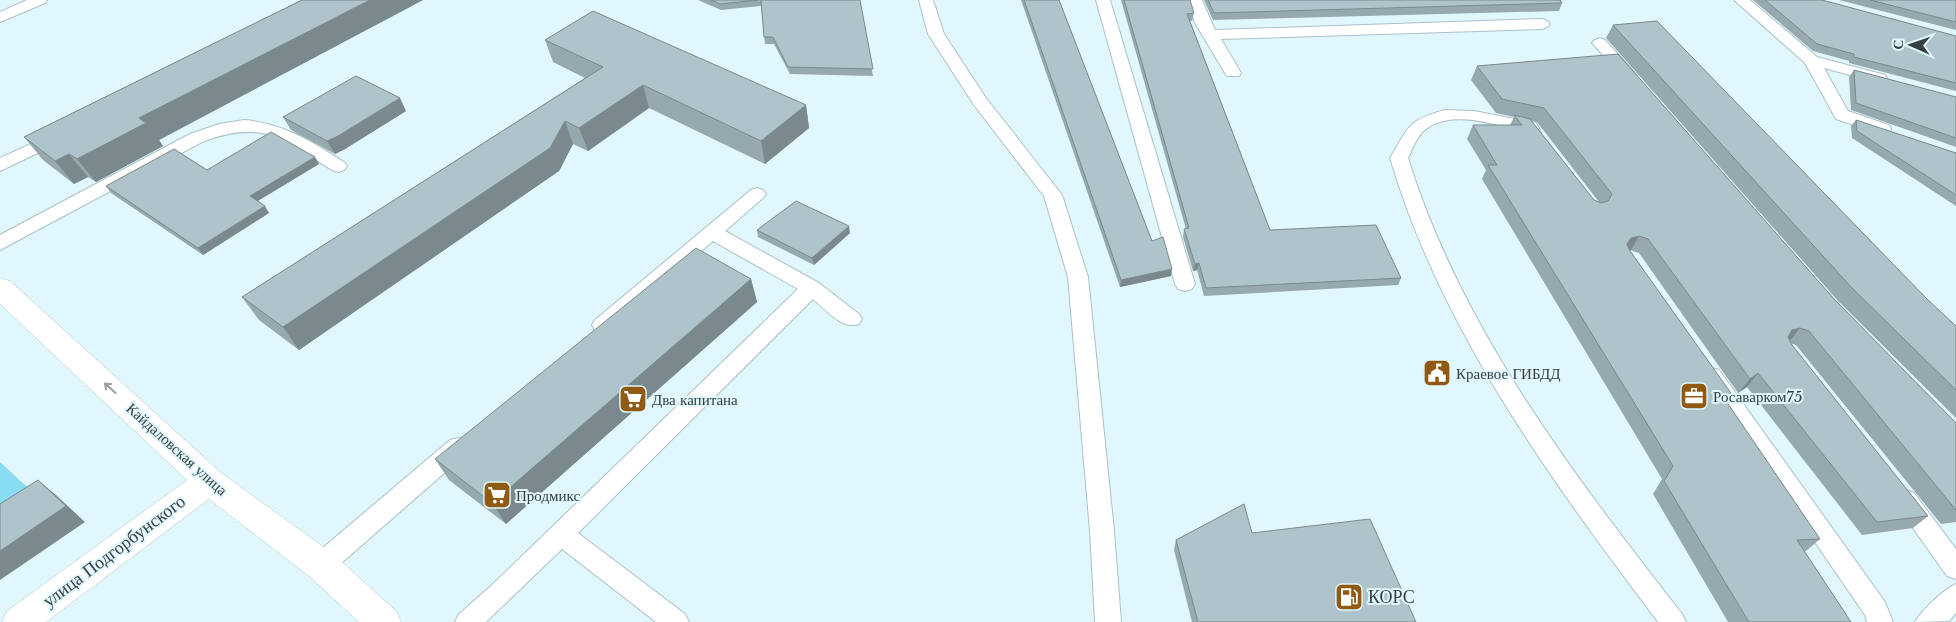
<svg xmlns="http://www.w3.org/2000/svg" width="1956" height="622" viewBox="0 0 1956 622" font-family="'Libre Baskerville',serif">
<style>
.green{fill:#88ddf3}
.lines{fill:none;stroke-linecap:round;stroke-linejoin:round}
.lane-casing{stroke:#abc1c7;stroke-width:2}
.street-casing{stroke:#abc1c7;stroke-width:1}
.lane{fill:#fff;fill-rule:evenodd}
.street{fill:#fff;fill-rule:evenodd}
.wall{fill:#96a9ae;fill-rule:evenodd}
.shaded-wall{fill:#7a898d}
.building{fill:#aec4ca;stroke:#7a898d}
.oneway{stroke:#9a9ea0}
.labels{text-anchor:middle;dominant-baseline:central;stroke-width:4;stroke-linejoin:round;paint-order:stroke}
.poi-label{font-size:15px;fill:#353e41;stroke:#e0f7fd;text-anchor:start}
.street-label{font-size:15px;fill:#353e41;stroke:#e0f7fd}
.near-street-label{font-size:18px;fill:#353e41;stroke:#e0f7fd}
.near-poi-label{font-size:18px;fill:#353e41;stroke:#e0f7fd;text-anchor:start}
</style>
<rect width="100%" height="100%" fill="#e0f7fd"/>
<!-- green -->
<path class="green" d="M 0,462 L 40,499 L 0,526 Z"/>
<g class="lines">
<defs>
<path id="lane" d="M 27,0 L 47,0 L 45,3 L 0,22 L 0,12 Z
M 919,0 L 933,0 L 944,34 L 986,98 L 1062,195 L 1088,277 L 1114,531 L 1121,622 L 1095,622 L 1090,531 L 1068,277 L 1044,196 L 974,105 L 928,34 Z
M 1096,0 L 1110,0 L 1195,284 L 1192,289 L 1185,291 L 1178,289 L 1175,284 Z
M 1188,0 L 1202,0 L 1215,30 L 1542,19 L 1547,21 L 1550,24 L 1547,27 L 1542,29 L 1221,39 L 1241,73 L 1239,76 L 1227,76 L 1225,73 L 1195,23 Z
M 1734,0 L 1750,0 L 1817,57 L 1885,75 L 1887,78 L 1885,81 L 1879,83 L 1824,68 L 1848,111 L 1889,125 L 1891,129 L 1889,133 L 1883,134 L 1877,133 L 1836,119 L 1805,63 Z
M 1600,38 L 1605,40 L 1634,72 L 1636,75 L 1634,78 L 1622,78 L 1595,46 L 1592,43 L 1595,40 Z
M 1445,110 L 1474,111 L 1530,122 L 1536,123 L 1541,132 L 1539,136 L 1533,137 L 1527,136 L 1524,131 C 1495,125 1453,109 1426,129 C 1417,135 1413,149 1408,158 C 1461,329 1573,474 1682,614 L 1686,622 L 1658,622 C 1551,480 1441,330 1390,158 C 1409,127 1407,120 1445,110 Z
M 244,120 C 283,123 312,142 344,162 L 347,166 L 344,170 L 338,172 L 332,170 C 281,138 263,119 202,142 L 0,250 L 0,235 L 190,134 L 219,124 Z
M 57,132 L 63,133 L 66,137 L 63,141 L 0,171 L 0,158 Z
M 757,188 L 763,190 L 766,194 L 763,198 L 725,231 L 819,283 L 859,314 L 862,319 L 859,324 C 842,330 825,309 813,299 L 578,533 L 685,614 L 689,622 L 656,622 L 562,549 L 486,622 L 455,622 L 459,614 L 492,585 L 798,289 L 713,241 L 609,330 L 602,333 L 595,330 L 592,325 L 595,320 L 751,190 Z
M 1712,368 L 1719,370 L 1885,602 L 1893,622 L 1867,622 L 1865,615 L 1705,382 L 1701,376 L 1705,370 Z
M 458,438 L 466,440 L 469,447 L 466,454 L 330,573 L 321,576 L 312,573 L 309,565 L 312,557 L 450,440 Z
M 1906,490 L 1914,493 L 1956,549 L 1956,579 L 1947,576 L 1898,507 L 1894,500 L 1898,493 Z
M 1956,584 L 1956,613 L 1949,621 L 1915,622 C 1920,612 1945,588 1956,584 Z"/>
<path id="street" d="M 0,278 L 10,281 L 220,472 L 333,554 L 396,611 L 401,622 L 359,622 L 309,576 L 209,499 L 46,622 L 2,622 L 7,611 L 187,480 L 0,304 Z"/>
</defs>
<!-- lane casing -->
<use href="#lane" class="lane-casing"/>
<!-- street casing -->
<use href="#street" class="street-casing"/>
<!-- lane -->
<use href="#lane" class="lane"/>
<!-- street -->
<use href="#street" class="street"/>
</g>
<!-- wall -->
<path class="wall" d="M 302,0 L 423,0 L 159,140 L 163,146 L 96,182 L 88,177 L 74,184 L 43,160 L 24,137 Z
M 698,0 L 860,0 L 873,76 L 790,74 L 774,44 L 765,44 L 761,6 L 721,10 Z
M 1021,0 L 1059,0 L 1152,241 L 1171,276 L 1120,287 Z
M 1121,0 L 1190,0 L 1194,13 L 1192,21 L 1190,21 L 1270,230 L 1401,278 L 1398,285 L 1204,296 L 1197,270 L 1193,271 L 1183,237 L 1184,229 L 1186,229 Z
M 1204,0 L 1560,0 L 1562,3 L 1559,11 L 1213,20 Z
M 1753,0 L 1822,0 L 1956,36 L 1956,91 L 1849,63 L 1849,61 L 1813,51 Z
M 1839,0 L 1956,0 L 1956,30 Z
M 1613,25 L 1956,326 L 1956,418 L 1839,302 L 1606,38 Z
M 545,40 L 806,105 L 809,128 L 765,164 L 649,108 L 588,151 L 573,144 L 559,171 L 299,350 L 259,320 L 242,297 L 585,78 L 553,62 Z
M 1618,54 L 1835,300 L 1956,423 L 1956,522 L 1941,524 L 1796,345 L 1790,343 L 1792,345 L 1928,516 L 1913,528 L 1862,535 L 1747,387 L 1738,393 L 1639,253 L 1630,250 L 1725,399 L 1820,539 L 1806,551 L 1804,551 L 1851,622 L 1728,622 L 1653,494 L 1662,479 L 1482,179 L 1486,170 L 1467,139 L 1473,125 L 1510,125 L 1514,117 L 1496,113 L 1471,80 L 1477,66 ZM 1531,121 L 1537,122 L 1599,202 L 1594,200 Z
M 1854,70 L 1956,97 L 1956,147 L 1851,110 L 1849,77 Z
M 406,111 L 345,149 L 335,154 L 291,130 L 283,117 Z
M 1856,120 L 1956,153 L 1956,206 L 1852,138 L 1851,126 Z
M 315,157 L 319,164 L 258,201 L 269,213 L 203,255 L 111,193 L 106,186 Z
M 757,230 L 850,233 L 814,265 L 758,237 Z
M 751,279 L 757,302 L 506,524 L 449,480 L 435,459 Z
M 1252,533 L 1416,622 L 1192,622 L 1174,550 L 1176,540 Z"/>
<!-- shaded-wall -->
<path class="shaded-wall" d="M 370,0 L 423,0 L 159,140 L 163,146 L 96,182 L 77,159 L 139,118 Z
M 643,85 L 649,108 L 588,151 L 579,128 Z
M 400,98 L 406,111 L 345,149 L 335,154 L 327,141 Z
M 806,105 L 809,128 L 765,164 L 761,141 Z
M 565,121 L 573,144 L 559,171 L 299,350 L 283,327 Z
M 69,154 L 88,177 L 74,184 L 55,161 Z
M 315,157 L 319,164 L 254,203 L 250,196 Z
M 265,206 L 269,213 L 203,255 L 198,248 Z
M 849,226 L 850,233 L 814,265 L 812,258 Z
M 1639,236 L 1631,250 L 1622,252 L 1631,238 Z
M 1199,263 L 1197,270 L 1193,271 L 1195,264 Z
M 1172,269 L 1171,276 L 1120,287 L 1121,280 Z
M 751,279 L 757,302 L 506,524 L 492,503 Z
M 1800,328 L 1789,342 L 1780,344 L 1792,330 Z
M 1758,373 L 1747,387 L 1738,393 L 1750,379 Z
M 38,480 L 57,496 L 85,522 L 0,580 L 0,551 Z"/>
<!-- building -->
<path class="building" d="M 302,0 L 370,0 L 139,118 L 146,123 L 77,159 L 69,154 L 55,161 L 24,137 Z
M 711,0 L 758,0 L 720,4 Z
M 761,0 L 860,0 L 873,69 L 788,67 L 773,37 L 764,37 Z
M 1024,0 L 1059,0 L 1152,241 L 1163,237 L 1172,269 L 1121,280 Z
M 1124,0 L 1190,0 L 1194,13 L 1187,14 L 1270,230 L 1376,225 L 1401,278 L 1206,288 L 1199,263 L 1195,264 L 1184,229 L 1189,228 Z
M 1208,0 L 1560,0 L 1562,3 L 1214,13 Z
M 1765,0 L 1822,0 L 1956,36 L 1956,83 L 1854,57 L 1854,54 L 1817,44 Z
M 1870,0 L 1956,0 L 1956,22 Z
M 593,11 L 806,105 L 761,141 L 643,85 L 579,128 L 565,121 L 550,148 L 283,327 L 242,297 L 603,67 L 545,40 Z
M 1657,21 L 1927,299 L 1956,326 L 1956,390 L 1852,288 L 1613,25 Z
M 1618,54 L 1835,300 L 1956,423 L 1956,510 L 1809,331 L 1800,328 L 1792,330 L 1788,337 L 1792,345 L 1928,516 L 1877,522 L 1758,373 L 1750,379 L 1648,239 L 1639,236 L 1631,238 L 1627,244 L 1630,251 L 1731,393 L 1724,398 L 1820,539 L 1797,540 L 1851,622 L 1749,622 L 1664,481 L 1673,466 L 1488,165 L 1497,165 L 1473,125 L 1522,125 L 1514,115 L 1530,119 L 1594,200 L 1601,203 L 1608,201 L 1612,194 L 1544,108 L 1502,99 L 1477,66 Z
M 1854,70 L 1956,97 L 1956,138 L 1856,103 Z
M 356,76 L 400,98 L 338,136 L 327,141 L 283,117 Z
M 1856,120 L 1956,153 L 1956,195 L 1857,131 Z
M 271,132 L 315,157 L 250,196 L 265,206 L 198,248 L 106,186 L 174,149 L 207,170 Z
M 796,201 L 849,226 L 812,258 L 757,230 Z
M 696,248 L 751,279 L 492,503 L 435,459 Z
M 38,480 L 66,506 L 0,551 L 0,504 Z
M 1244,504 L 1252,533 L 1370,519 L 1416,622 L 1198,622 L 1176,540 Z"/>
<!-- one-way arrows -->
<defs><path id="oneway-shaft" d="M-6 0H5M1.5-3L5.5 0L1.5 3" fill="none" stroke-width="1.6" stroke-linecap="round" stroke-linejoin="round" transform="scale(1.25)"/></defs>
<use class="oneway" href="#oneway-shaft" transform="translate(110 388) rotate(-138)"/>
<!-- icons -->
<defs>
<symbol id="civic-square" viewBox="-11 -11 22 22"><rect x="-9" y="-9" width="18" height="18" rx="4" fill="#915a12" stroke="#e0f7fd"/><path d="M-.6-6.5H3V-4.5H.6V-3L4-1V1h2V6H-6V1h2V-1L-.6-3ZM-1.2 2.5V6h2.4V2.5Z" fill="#fff"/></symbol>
<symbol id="office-square" viewBox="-11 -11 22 22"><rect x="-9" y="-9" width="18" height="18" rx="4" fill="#915a12" stroke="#e0f7fd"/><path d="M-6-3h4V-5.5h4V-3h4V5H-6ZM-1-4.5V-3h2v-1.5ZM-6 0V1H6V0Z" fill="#fff"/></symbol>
<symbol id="supermarket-square" viewBox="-11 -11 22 22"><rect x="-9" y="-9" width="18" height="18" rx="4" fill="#915a12" stroke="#e0f7fd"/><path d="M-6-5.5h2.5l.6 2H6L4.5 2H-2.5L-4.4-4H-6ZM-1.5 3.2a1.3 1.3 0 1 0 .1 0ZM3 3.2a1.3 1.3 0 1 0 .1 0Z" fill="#fff"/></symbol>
<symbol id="fuel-square" viewBox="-11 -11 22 22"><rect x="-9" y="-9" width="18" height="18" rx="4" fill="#915a12" stroke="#e0f7fd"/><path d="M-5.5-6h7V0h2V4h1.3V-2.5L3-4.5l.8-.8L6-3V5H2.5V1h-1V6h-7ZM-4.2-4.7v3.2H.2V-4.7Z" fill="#fff"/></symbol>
</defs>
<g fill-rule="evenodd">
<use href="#civic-square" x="1421" y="357" width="32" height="32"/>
<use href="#office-square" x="1678" y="380" width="32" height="32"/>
<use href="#supermarket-square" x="617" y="383" width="32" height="32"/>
<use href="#supermarket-square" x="481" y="479" width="32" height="32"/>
<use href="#fuel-square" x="1333" y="581" width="32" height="32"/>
</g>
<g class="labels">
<!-- poi labels -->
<g class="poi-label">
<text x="1456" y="373">Краевое ГИБДД</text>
<text x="1713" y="396">Росаварком75</text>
<text x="652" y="399">Два капитана</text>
<text x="516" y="495">Продмикс</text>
</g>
<!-- street labels -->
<g class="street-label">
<text transform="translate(177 449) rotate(42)">Кайдаловская улица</text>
</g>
<!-- near-street labels -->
<g class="near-street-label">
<text transform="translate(114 551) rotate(-37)">улица Подгорбунского</text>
</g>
<!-- near-poi labels -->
<g class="near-poi-label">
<text x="1368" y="597">КОРС</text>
</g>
</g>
<!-- north arrow -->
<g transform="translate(1911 45) rotate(272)" stroke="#e0f7fd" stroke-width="4" paint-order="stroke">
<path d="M0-4L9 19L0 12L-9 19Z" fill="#353e41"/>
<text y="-8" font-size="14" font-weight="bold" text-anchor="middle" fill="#353e41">С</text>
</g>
</svg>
